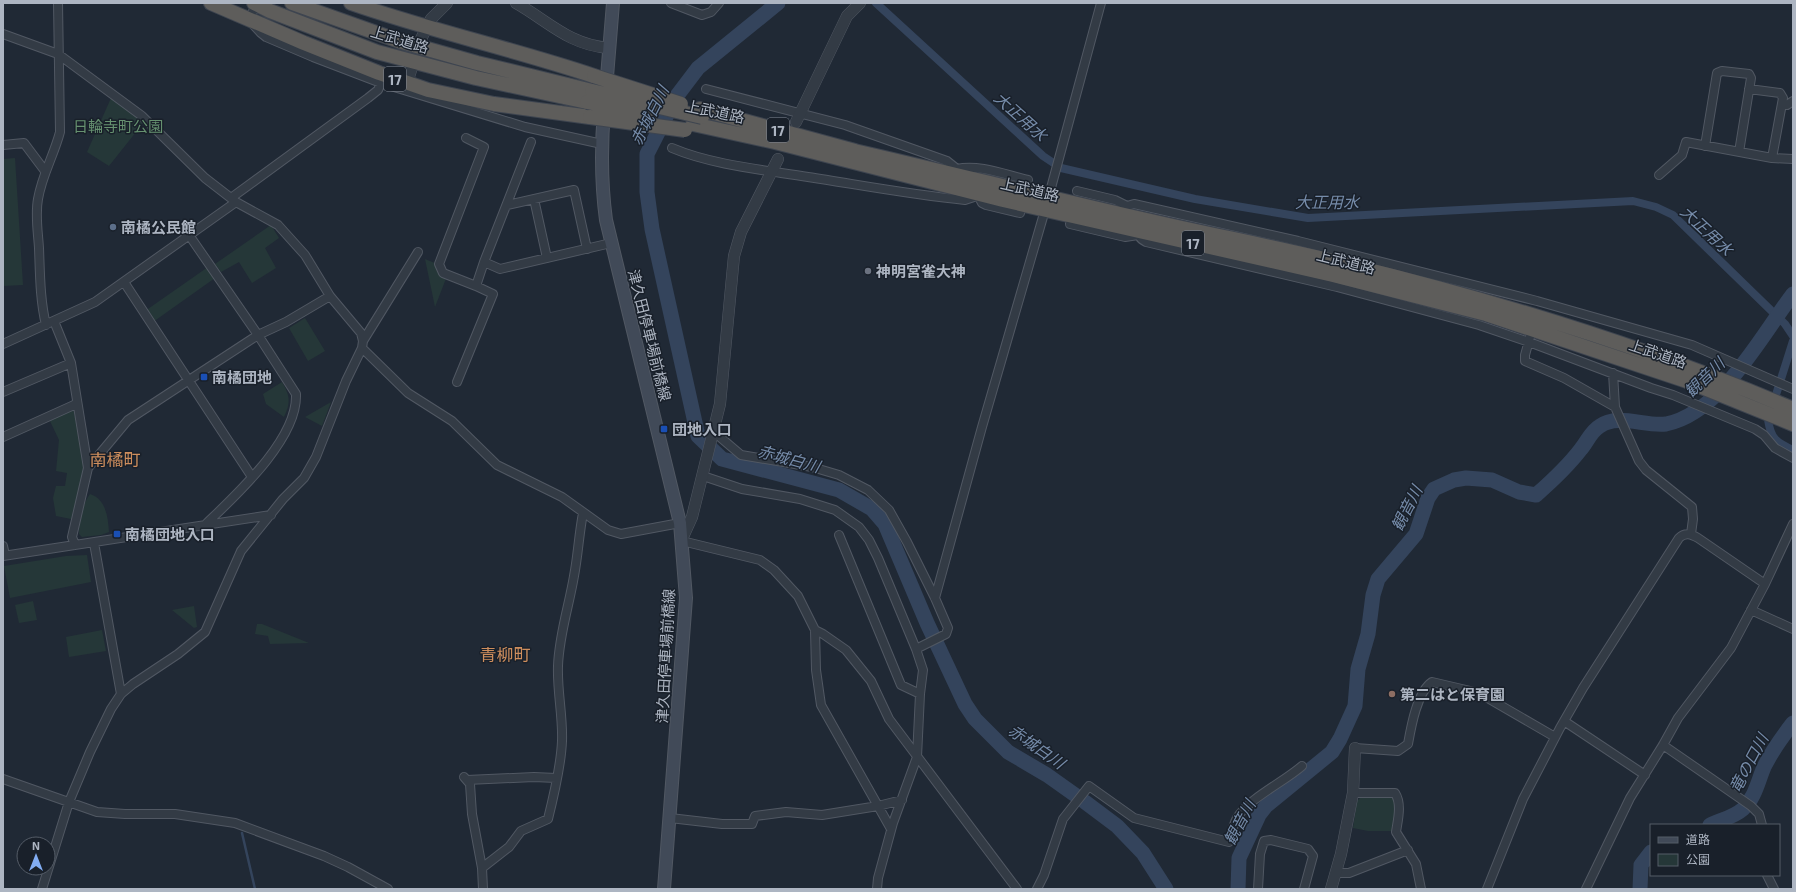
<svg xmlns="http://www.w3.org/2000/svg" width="1796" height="892" viewBox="0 0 1796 892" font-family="'Exo 2','Noto Sans JP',sans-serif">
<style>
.green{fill:#253738}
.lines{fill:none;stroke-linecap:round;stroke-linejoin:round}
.stream{stroke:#34445c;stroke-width:2.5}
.canal{stroke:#34445c;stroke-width:8}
.river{stroke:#34445c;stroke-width:15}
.minor-casing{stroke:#515863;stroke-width:10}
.tertiary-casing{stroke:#515863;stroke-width:12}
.secondary-casing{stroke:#515863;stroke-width:14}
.trunk-casing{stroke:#3e4550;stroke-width:16}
.minor{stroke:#333b45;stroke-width:8}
.tertiary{stroke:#333b45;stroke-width:11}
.secondary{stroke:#414a58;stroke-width:12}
.trunk{stroke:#5e5d5b;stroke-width:14}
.trunk-bridge-casing{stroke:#3e4550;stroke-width:16;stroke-linecap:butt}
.trunk-bridge{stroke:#5e5d5b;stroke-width:14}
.service-dot{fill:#5c6f8a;stroke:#19202a;stroke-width:1.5}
.worship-dot{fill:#6b7280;stroke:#19202a;stroke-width:1.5}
.transit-dot{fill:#1a4fb4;stroke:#19202a;stroke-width:1.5}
.education-dot{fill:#8d6e63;stroke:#19202a;stroke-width:1.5}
.labels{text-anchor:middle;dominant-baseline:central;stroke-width:3;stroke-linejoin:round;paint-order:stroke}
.shield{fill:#19202a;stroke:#818894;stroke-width:1}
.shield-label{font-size:14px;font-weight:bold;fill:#adb5c2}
.street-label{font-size:15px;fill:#adb5c2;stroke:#19202a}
.park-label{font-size:15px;fill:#669170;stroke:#19202a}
.poi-label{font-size:15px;font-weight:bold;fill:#adb5c2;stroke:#19202a;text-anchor:start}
.water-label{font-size:16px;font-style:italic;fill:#768caa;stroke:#19202a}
.quarter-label{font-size:17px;fill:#ce8e5d;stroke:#19202a}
</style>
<rect width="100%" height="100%" fill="#202935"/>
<!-- green -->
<path class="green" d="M 111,98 L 144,122 L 109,166 L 87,152 Z
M 15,158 L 23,285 L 3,286 L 3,159 Z
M 271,225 L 279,238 L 265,248 L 276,268 L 252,283 L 239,262 L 221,272 L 215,264 Z
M 425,259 L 437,264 L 447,276 L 435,307 Z
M 208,267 L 215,278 L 153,322 L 145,311 Z
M 305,318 L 325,351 L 308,361 L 289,328 Z
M 282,382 C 290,396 291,402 284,417 L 266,404 L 263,394 Z
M 331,402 L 322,426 L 305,417 Z
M 73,407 L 85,468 L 71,519 L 56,516 L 53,498 L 56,486 L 65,486 L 67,473 L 56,471 L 59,440 L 49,419 Z
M 90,494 C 106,499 108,517 109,532 L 101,535 L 82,537 L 79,534 C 79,521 82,505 90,494 Z
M 87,555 L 91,582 L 10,598 L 4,566 L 66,556 Z
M 33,601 L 37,620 L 19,623 L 15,605 Z
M 194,606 L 197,627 L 194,628 L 172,610 Z
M 257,624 L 262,624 L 309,643 L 270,644 L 268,636 L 255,634 Z
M 102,630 L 106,651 L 69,657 L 66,637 Z
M 1391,796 L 1395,799 L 1396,813 L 1393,831 L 1368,831 L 1353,828 L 1357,801 L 1361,797 Z"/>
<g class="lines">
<!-- stream -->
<path class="stream" d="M 242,833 L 255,889"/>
<!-- canal -->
<path class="canal" d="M 876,3 L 1043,156 L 1061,168 L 1195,199 L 1308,218 L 1633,201 L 1656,207 L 1673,215 L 1785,324 L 1793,336
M 1793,341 L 1768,420 C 1771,439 1776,442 1793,450"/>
<!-- river -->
<path class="river" d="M 778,3 L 698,68 L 676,97 L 647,154 L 647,192 L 652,229 L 698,436 L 722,459 L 839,490 L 872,509 L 885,524 L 927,623 L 965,704 L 975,719 L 1008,752 L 1047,775 L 1085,802 L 1117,826 L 1143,853 L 1166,889
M 1710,825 C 1721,820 1734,817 1743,809 C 1755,798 1758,781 1764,767 C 1772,751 1782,737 1793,723
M 1238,889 L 1239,858 L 1259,815 L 1266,806 L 1332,752 L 1340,739 L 1355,706 L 1358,669 L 1368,634 L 1373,595 L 1378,579 L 1416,534 L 1428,498 L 1434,489 L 1454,480 L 1466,478 L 1492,480 L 1519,492 L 1536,495 C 1552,481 1568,466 1581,449 C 1587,442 1591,431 1600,426 C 1617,413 1646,427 1666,424 C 1721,413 1761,336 1793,294
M 1640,889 L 1641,865 L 1651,852"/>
<defs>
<path id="minor" d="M 671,3 L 702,15 L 711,12 L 719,3
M 255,7 L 249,20 L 261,33 L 266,37 L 313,57 L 381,83 L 525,127 L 602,144
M 3,34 L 58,54 L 142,116 L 205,178 L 236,202 L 278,225 L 305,255 L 330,296 L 361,333 L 363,341 L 362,348 L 408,393 L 452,421 L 497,465 L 562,497 L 608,530 L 621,534 L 680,523
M 706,89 L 845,125 L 947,161 L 957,169 L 960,176
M 1749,89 L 1780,93 L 1783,98 L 1772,158
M 1782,104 L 1787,105 L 1793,101
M 466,138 L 484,147 L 439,264 L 443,273 L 476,286
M 531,142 L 484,262 L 500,269 L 611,243
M 3,145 L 24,143 L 45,171
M 1705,146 L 1717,73 L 1722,71 L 1749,74 L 1751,78 L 1739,152
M 672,148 C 712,165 765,170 808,177 C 860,185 913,195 965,200 L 974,197 L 977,192
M 957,169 C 979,164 1006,175 1028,180
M 1659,175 L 1682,155 L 1686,142 L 1772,158 L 1793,159
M 1077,191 L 1115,200 L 1127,206
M 977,193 L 982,203 L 986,205 L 1020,213
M 231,198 L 368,98 L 378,90 L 381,83
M 534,199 L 547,258
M 507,205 L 574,190 L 587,249
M 1123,214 L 1127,206 L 1134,204 L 1298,241 L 1537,301 L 1692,345 L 1793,389
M 1070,224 L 1125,237 L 1138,235
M 1138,229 C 1138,236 1140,239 1146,242 L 1337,287 L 1479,325 L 1529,342 L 1651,388 L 1673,395 L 1755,429 L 1764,435 L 1775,448 L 1793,458
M 189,235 L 258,335 L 296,394 C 298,439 236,495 206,524
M 124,282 L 252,477
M 54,321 L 71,363 L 88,468 L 72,537 L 75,545
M 46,325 C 40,300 40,274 39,248 C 38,232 35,215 38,199 C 42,175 54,155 60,132 L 58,3
M 1530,337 L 1525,355 L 1525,361 L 1564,378 L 1615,407
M 363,341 L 418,252
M 3,344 L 95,302 L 236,202
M 1613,373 L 1615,407 L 1639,461 L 1646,470 L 1692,507 L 1693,519 L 1691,534
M 457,382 L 493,294 L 476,286 L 484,262
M 3,392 L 71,363
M 714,432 L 741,455 L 812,467 L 839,475 L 868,490 L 889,510 L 907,542 L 935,598 L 948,628 L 946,634 L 916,649
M 3,437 L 74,405 L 77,402
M 88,468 L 128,420 L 258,335 L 286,322 L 330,296
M 703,476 L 742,489 L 800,499 L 835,510 L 859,527 L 869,540 L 878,558 L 916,649 L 923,670 L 920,694 L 917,757 L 893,823 L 878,878 L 877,889
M 839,535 L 901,685 L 920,694
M 682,541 L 760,560 L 774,570 L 798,596 L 815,630 L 823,634 L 846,650 L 871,681 L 889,719 L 1017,889
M 94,543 L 121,694
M 3,546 L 5,555
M 3,556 L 271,515
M 935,598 L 982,427 L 1045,210 L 1101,3
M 1751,610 L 1793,629
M 815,630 L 816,670 L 821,705 L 891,829
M 1564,721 L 1645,775
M 1663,745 L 1751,806 L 1759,814 L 1762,825
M 1355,748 L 1398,751 L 1408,744 C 1411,727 1417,692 1432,682 L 1479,693 L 1555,737
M 464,777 L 470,784 L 472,814 L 482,868
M 3,779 L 97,812 L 125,814 L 175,814 L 235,823 L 324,856 L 348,867 L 388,889
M 467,780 L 534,777 L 556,778
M 1353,793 L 1395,793 C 1402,804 1398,819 1396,832 L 1416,864 L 1421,889
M 670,818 L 722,824 L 752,824 L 755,816 L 786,812 L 822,815 L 878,806 L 902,800
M 1336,873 L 1349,873 L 1408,850
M 1767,875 L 1774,889
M 42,889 L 69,802 L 90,752 L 111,709 L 121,694 L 133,684 L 178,654 L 205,632 L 241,551 L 283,499 L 304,478 L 316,457 L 346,381 L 362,348
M 483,889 L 482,868 L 509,847 L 521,831 L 548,819 C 554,795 561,765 562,741 C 563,716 557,691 558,666 C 559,635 569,606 574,576 C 578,555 579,534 583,513
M 1037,889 L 1044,875 L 1063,819 L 1089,786 L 1134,818 L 1229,842 C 1231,835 1233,825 1237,818 C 1249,798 1284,782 1302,766
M 1258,889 L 1260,854 L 1264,841 L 1271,840 L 1308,849 L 1313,856 L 1304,889
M 1487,889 L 1523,799 L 1560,728 L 1583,688 L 1679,538 C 1685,532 1691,534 1698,538 L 1765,584
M 1586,889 L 1630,798 L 1663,745 L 1678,718 L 1731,648 L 1765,584 L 1793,524"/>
<path id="tertiary" d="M 516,3 C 548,21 569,45 609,48
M 420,41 L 431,19 L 447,3
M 407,83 L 413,64
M 796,122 L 847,16 L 860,3
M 682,539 L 692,517 L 720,404 L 734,256 L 741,232 L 778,159
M 1331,889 L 1341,854 L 1353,793 L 1355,748"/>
<path id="secondary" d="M 606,89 L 613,3
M 604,110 C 601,147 601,183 606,220 L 680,523 L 686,598 L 664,889"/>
<path id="trunk" d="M 211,3 L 304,43 L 379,73 L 428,90 L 494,104 L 590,117
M 254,3 L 270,11 L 377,52 L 476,78 L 587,102
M 292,3 L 399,41 L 477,63 L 592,91
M 351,3 C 431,31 514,49 594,76
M 700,109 L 855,151
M 693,124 L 775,142 L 1003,200 L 1333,275 L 1486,314 L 1687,381 L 1793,424
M 850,150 C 947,172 1044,197 1142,219 C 1211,235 1280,248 1349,265 C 1500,302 1649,348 1793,409"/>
</defs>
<!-- minor casing -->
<use href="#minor" class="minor-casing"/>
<!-- tertiary casing -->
<use href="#tertiary" class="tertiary-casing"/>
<!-- secondary casing -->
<use href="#secondary" class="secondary-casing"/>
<!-- trunk casing -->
<use href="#trunk" class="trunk-casing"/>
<!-- minor -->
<use href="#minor" class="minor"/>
<!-- tertiary -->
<use href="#tertiary" class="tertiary"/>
<!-- secondary -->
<use href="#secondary" class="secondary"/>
<!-- trunk -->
<use href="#trunk" class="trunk"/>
<defs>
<path id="trunk-bridge" d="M 594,76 L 681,104
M 592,91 L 702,117
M 587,102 L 651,115
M 590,117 L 685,130"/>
</defs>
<!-- trunk-bridge casing -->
<use href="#trunk-bridge" class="trunk-bridge-casing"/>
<!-- trunk-bridge -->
<use href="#trunk-bridge" class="trunk-bridge"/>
</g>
<!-- markers -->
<circle class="service-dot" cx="113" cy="227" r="4"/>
<circle class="worship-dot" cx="868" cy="271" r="4"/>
<g class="transit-dot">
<rect x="200" y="373" width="8" height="8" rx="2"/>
<rect x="660" y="425" width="8" height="8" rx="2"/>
<rect x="113" y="530" width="8" height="8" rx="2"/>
</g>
<circle class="education-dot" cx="1392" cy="694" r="4"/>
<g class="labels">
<!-- shield labels -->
<g class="shield">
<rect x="384" y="67" width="22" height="24" rx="3"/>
<rect x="767" y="118" width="22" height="24" rx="3"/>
<rect x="1182" y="231" width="22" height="24" rx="3"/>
</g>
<g class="shield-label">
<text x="395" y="79">17</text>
<text x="778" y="130">17</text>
<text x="1193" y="243">17</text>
</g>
<!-- street labels -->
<g class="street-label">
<text transform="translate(400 39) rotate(17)">上武道路</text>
<text transform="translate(715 111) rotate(12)">上武道路</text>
<text transform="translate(1030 189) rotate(13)">上武道路</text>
<text transform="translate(1346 261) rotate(14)">上武道路</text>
<text transform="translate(650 335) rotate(76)">津久田停車場前橋線</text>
<text transform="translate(1658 353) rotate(19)">上武道路</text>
<text transform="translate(665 656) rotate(-87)">津久田停車場前橋線</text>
</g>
<!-- park labels -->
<g class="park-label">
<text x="118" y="126">日輪寺町公園</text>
</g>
<!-- poi labels -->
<g class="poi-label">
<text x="121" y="227">南橘公民館</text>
<text x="876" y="271">神明宮雀大神</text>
<text x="212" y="377">南橘団地</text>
<text x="672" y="429">団地入口</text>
<text x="125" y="534">南橘団地入口</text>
<text x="1400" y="694">第二はと保育園</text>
</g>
<!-- water labels -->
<g class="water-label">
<text transform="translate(649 115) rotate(-63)">赤城白川</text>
<text transform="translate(1021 116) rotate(42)">大正用水</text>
<text x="1327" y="201">大正用水</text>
<text transform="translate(1707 230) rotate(43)">大正用水</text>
<text transform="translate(1704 377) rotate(-44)">観音川</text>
<text transform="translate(789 458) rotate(15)">赤城白川</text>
<text transform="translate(1406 508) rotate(-63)">観音川</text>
<text transform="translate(1037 746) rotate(35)">赤城白川</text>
<text transform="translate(1748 763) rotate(-62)">竜の口川</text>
<text transform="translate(1239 822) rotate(-62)">観音川</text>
</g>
<!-- quarter labels -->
<g class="quarter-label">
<text x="115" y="459">南橘町</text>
<text x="505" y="654">青柳町</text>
</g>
</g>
<!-- border -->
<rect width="1796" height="892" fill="none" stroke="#adb5c2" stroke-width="8"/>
<!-- legend -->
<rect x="1650" y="824" width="130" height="52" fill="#19202a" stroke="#545c67"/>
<rect x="1658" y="837" width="20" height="6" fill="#414a58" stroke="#545c67"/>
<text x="1686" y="844" font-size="12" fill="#adb5c2">道路</text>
<rect x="1658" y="854" width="20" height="12" fill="#253738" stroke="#545c67"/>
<text x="1686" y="864" font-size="12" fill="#adb5c2">公園</text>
<!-- north arrow -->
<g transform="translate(36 856)"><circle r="19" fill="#19202a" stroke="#545c67"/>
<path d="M0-3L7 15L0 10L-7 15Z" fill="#82adf3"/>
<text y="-6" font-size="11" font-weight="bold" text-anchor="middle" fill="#adb5c2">N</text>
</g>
</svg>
